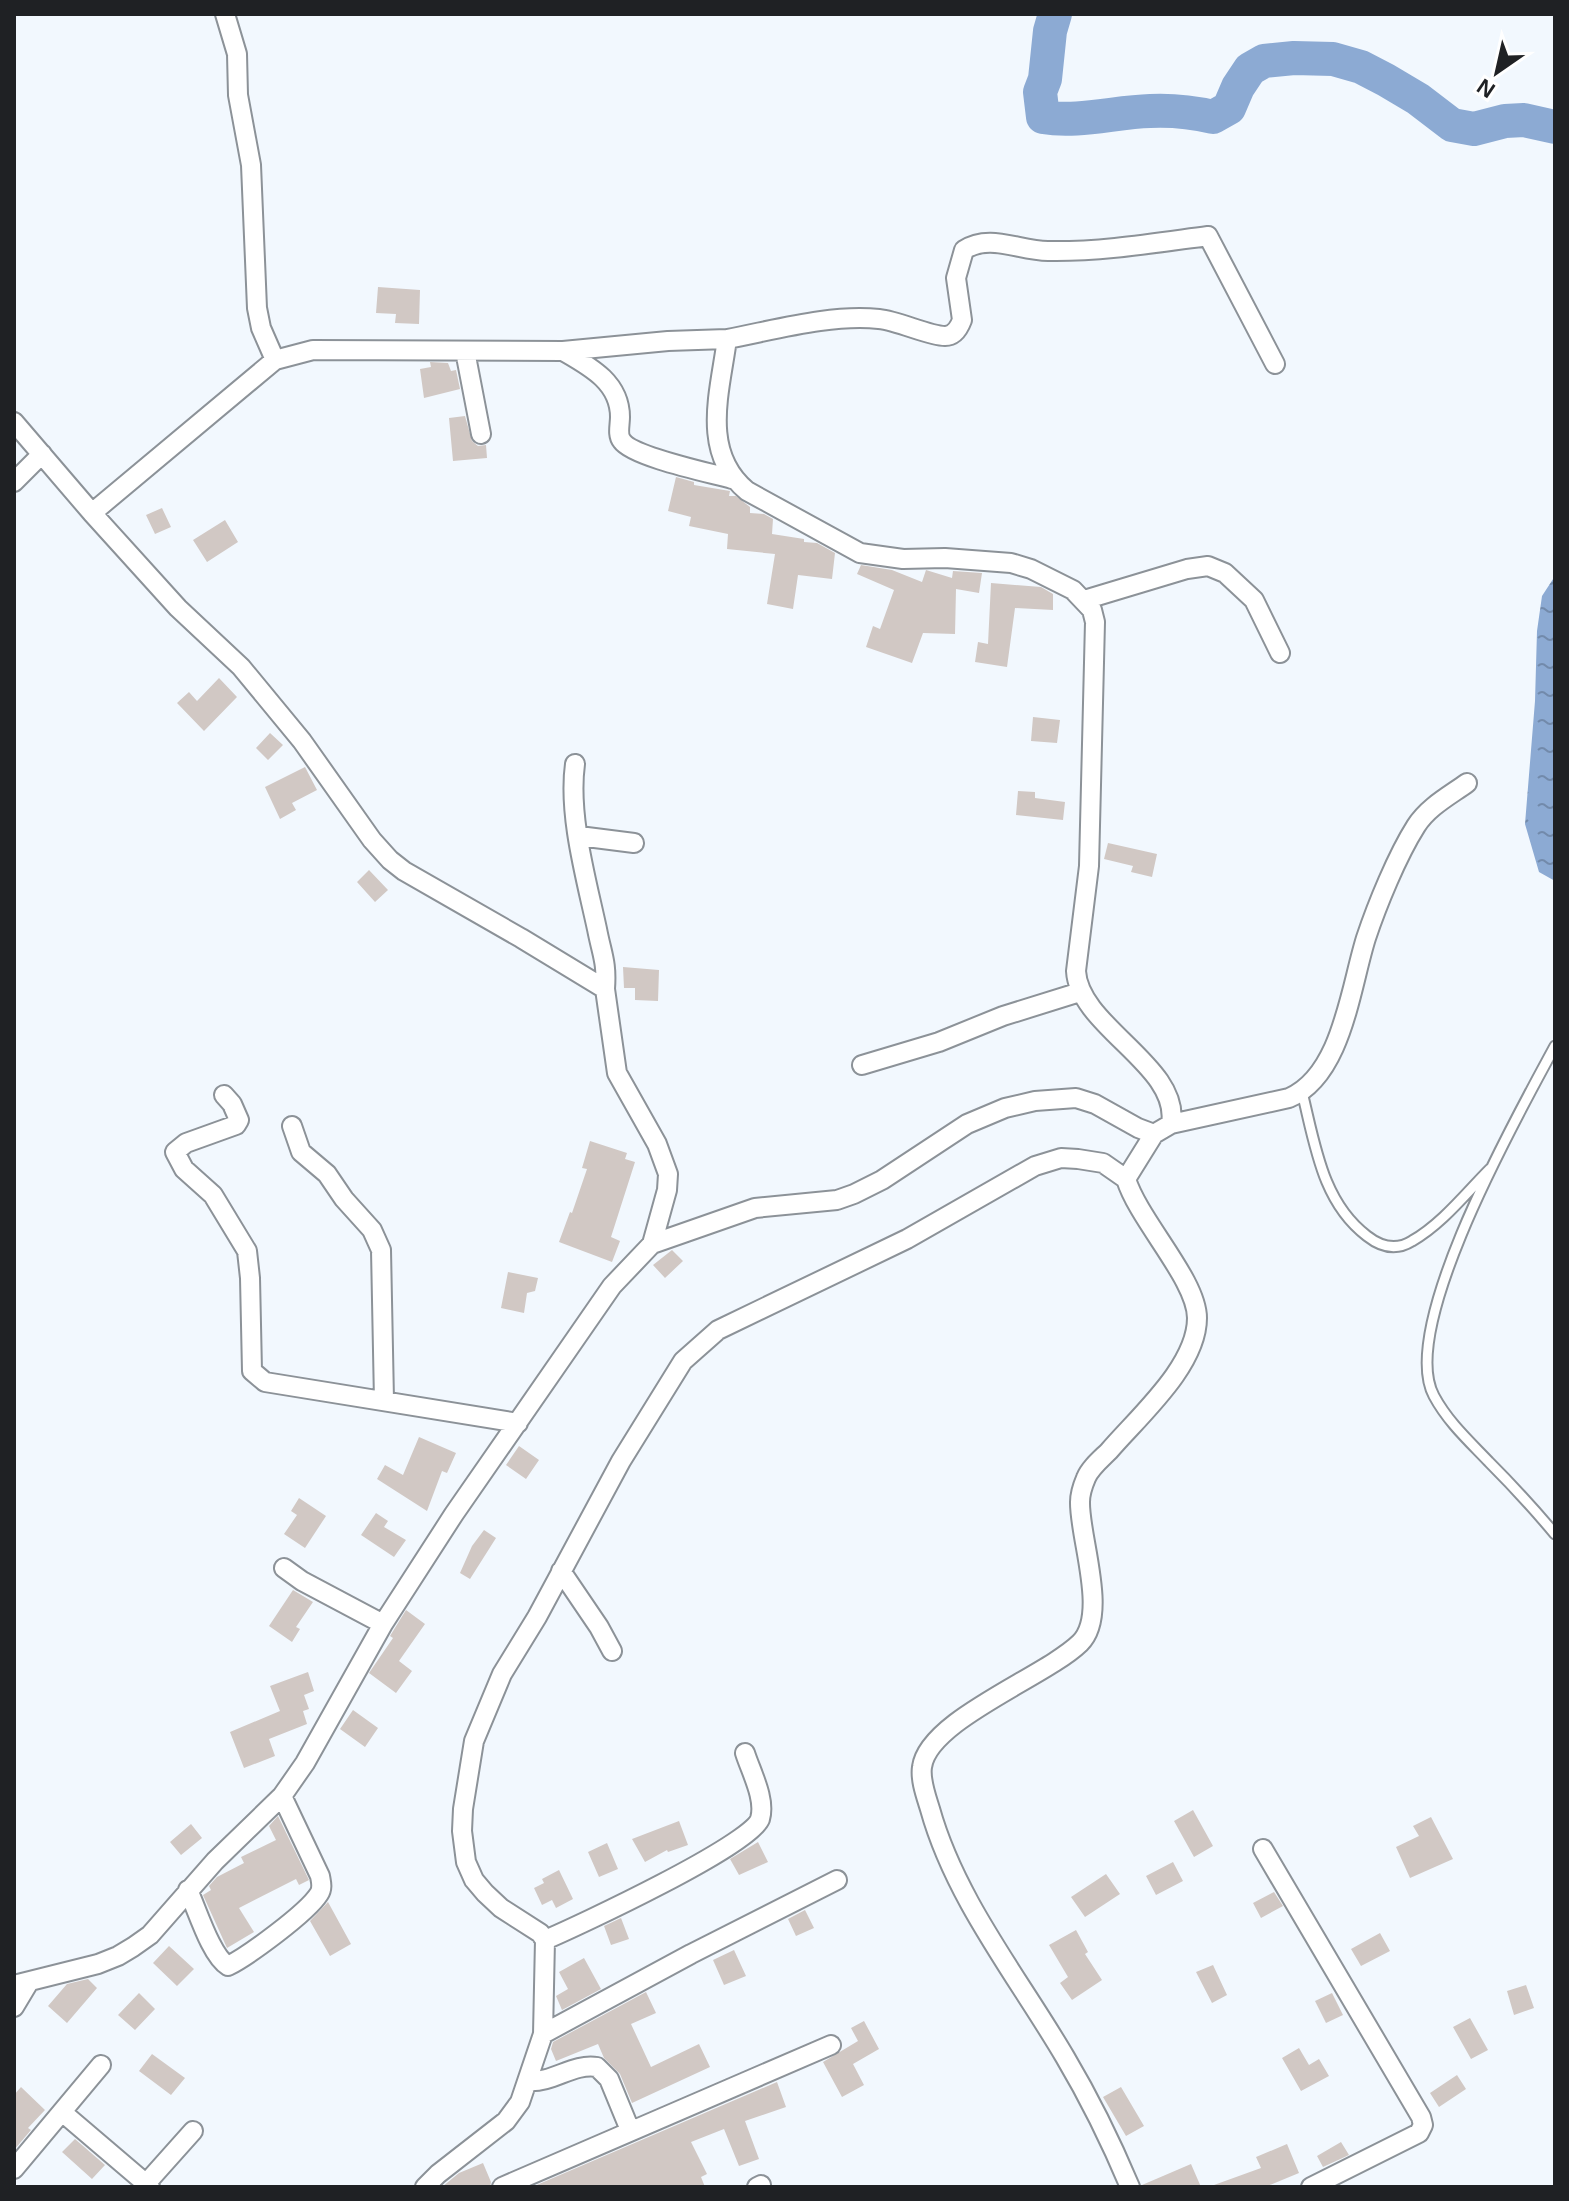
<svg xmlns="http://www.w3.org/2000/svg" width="1569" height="2201" viewBox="0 0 1569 2201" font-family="Helvetica,sans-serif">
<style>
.water{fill:url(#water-ripples)}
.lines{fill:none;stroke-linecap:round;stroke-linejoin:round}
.river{stroke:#8caad3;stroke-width:34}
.building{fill:#d1c8c4}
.service-casing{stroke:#8c9298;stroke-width:13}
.minor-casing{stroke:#8c9298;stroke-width:22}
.service{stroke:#fff;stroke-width:9}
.minor{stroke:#fff;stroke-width:18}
</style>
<defs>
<pattern id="water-ripples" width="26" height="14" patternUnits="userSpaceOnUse" patternTransform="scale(2)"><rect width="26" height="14" fill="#8caad3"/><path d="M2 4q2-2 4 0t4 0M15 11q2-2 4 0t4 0" fill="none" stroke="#728aab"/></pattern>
</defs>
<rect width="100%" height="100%" fill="#f2f8fe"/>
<!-- water -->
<path class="water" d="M 1555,576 L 1555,881 L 1539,872 L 1525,824 L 1535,701 L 1537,631 L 1542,596 Z"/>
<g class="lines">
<!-- river -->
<path class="river" d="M 1055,14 L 1050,31 L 1045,79 L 1040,92 L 1043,117 C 1078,123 1115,112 1150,111 C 1172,110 1192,112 1213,117 L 1229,108 L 1238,87 L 1250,69 L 1264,61 L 1294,58 L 1333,59 L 1361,67 L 1386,80 L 1418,99 L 1452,125 L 1474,129 L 1505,121 L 1524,120 L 1555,127"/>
</g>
<!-- building -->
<path class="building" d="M 378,287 L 420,290 L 419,324 L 395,323 L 396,314 L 376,313 Z
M 430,362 L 448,363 L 451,371 L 456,370 L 460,389 L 424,398 L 420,369 L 431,367 Z
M 465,416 L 472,441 L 478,446 L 486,445 L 487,458 L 453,461 L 449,418 Z
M 676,477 L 694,482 L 694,485 L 730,491 L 729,496 L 736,496 L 750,507 L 750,513 L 764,514 L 773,519 L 772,534 L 804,539 L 804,542 L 817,543 L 835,553 L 832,579 L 798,575 L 793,609 L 767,604 L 775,554 L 727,549 L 728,534 L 689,526 L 691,517 L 668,511 Z
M 162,508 L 171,527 L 155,534 L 146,515 Z
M 225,520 L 238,542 L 207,562 L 193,540 Z
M 861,565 L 892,570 L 922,582 L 926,570 L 952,578 L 953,571 L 982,573 L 979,593 L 956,589 L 955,634 L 923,633 L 912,663 L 866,647 L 873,626 L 880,629 L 894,590 L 857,574 Z
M 991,583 L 1041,587 L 1053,594 L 1053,610 L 1015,608 L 1007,667 L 975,662 L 978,642 L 988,644 Z
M 219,678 L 237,697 L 204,731 L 177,703 L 189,692 L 197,701 Z
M 1033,717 L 1060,720 L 1057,743 L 1031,741 Z
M 270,733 L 283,745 L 268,760 L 256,748 Z
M 305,767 L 317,790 L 292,803 L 296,810 L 280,819 L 265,787 Z
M 1018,791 L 1035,792 L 1035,798 L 1065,802 L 1063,820 L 1016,815 Z
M 1108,843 L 1157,854 L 1152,877 L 1131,872 L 1133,866 L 1104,859 Z
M 369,870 L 388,890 L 375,902 L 357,882 Z
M 623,967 L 659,970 L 658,1001 L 635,1000 L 635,988 L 624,988 Z
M 590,1141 L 627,1153 L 625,1159 L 635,1162 L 611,1237 L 620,1241 L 612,1262 L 559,1242 L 570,1212 L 572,1213 L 587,1169 L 582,1168 Z
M 672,1250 L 683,1261 L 665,1278 L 653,1265 Z
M 508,1272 L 538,1278 L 535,1291 L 527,1293 L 524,1313 L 501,1308 Z
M 419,1437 L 456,1453 L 447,1473 L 442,1471 L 427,1511 L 377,1479 L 385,1465 L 403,1475 Z
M 519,1446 L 539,1460 L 526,1479 L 506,1465 Z
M 299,1498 L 326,1516 L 305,1548 L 284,1534 L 297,1515 L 291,1511 Z
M 376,1513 L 388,1521 L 384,1527 L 406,1540 L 394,1557 L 361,1535 Z
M 484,1530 L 496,1538 L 470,1579 L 460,1573 L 472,1546 Z
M 293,1590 L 313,1602 L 296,1627 L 300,1629 L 292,1642 L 269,1626 Z
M 406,1610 L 425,1624 L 399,1661 L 412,1671 L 396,1693 L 369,1673 L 393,1638 L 390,1636 Z
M 308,1672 L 314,1691 L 304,1695 L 309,1709 L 303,1711 L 307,1724 L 269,1739 L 275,1756 L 244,1768 L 230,1732 L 280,1711 L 270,1686 Z
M 353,1710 L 378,1728 L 365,1747 L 340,1729 Z
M 1193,1810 L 1213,1846 L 1194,1857 L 1174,1821 Z
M 278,1816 L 309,1880 L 299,1885 L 296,1879 L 239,1908 L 254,1932 L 227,1948 L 203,1895 L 211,1890 L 209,1886 L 217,1877 L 244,1863 L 241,1857 L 276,1840 L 269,1826 Z
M 1431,1817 L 1453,1859 L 1410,1878 L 1396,1847 L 1419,1836 L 1413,1826 Z
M 679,1821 L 688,1845 L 668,1852 L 667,1850 L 645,1862 L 632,1839 Z
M 191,1824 L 202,1838 L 181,1855 L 170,1842 Z
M 758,1842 L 768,1862 L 739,1875 L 730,1859 Z
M 607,1843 L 618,1869 L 599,1877 L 588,1852 Z
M 1173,1862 L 1183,1881 L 1156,1895 L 1146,1876 Z
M 559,1870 L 573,1899 L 556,1908 L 552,1900 L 542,1905 L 534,1888 L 544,1883 L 542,1879 Z
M 1106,1874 L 1120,1894 L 1085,1917 L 1071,1897 Z
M 1274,1892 L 1283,1906 L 1261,1918 L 1253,1903 Z
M 328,1902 L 351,1944 L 330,1956 L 310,1921 Z
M 805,1910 L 814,1928 L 796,1936 L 788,1919 Z
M 621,1918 L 629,1939 L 611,1945 L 604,1926 Z
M 1076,1930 L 1088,1952 L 1085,1954 L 1102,1980 L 1072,2000 L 1060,1983 L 1068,1977 L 1049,1945 Z
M 1380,1933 L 1390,1951 L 1361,1966 L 1351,1949 Z
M 169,1946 L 194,1969 L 177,1986 L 153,1963 Z
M 734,1950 L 746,1976 L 724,1985 L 713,1960 Z
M 584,1958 L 601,1989 L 562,2010 L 556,1996 L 568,1989 L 559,1972 Z
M 1213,1965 L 1227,1995 L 1212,2003 L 1196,1972 Z
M 88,1979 L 97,1988 L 67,2023 L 48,2006 L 67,1984 Z
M 1526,1985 L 1534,2008 L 1514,2015 L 1507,1991 Z
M 646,1992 L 656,2013 L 631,2024 L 651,2067 L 699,2044 L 710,2067 L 632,2103 L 620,2074 L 604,2058 L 598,2044 L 556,2061 L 551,2049 L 553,2042 Z
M 139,1993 L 155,2009 L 135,2030 L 118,2015 Z
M 1332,1993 L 1343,2015 L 1326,2023 L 1315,2001 Z
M 1470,2018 L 1488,2050 L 1471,2059 L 1453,2027 Z
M 864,2021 L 879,2049 L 853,2064 L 864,2085 L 842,2097 L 823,2062 L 858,2041 L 851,2028 Z
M 1299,2048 L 1309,2065 L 1319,2059 L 1329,2076 L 1301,2091 L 1282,2058 Z
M 152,2054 L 185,2078 L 171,2095 L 139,2071 Z
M 1457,2075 L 1466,2089 L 1439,2107 L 1430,2093 Z
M 777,2082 L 786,2107 L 745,2121 L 759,2159 L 739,2166 L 724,2129 L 691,2142 L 707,2174 L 701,2177 L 705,2187 L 532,2187 Z
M 21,2087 L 45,2110 L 28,2128 L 31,2130 L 14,2150 L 14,2095 Z
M 1121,2087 L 1144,2126 L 1126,2136 L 1103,2097 Z
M 75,2139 L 105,2165 L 92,2179 L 62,2152 Z
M 1341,2142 L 1349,2155 L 1323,2167 L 1317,2156 Z
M 1287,2144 L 1299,2173 L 1265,2187 L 1215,2187 L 1214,2185 L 1261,2168 L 1256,2157 Z
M 483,2163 L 491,2182 L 490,2187 L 442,2187 L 459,2173 Z
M 1191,2164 L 1201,2187 L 1142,2187 L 1142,2185 Z"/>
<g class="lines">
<defs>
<path id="service" d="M 1555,1046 C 1519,1113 1397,1328 1434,1396 C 1448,1422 1469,1441 1489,1462 C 1512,1485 1534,1509 1555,1534
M 1302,1092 C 1315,1144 1322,1202 1367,1236 C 1381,1247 1396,1251 1412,1241 C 1442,1224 1466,1193 1490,1169"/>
<path id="minor" d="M 225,14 L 237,54 L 238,95 L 251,165 L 257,308 L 261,328 L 275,360
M 727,339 C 775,330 830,314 879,319 C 899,321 929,336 945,336 C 954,336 959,328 962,320 L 956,278 L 964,250 C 990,233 1019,251 1048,251 C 1101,252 1155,243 1208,236 L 1275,364
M 465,351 L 481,434
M 563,351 C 589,366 620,382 620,417 C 620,425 617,435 622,441 C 633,457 711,473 732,479
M 14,422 L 92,513
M 14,482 L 42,454
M 1084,600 L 1187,569 L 1208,566 L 1225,573 L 1254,600 L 1280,653
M 575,764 C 568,815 586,878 597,929 C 602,955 607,962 605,989
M 579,836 L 634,843
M 862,1065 L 939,1042 L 1003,1016 L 1080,992
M 224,1095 L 232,1104 L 239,1120 L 236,1125 L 186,1143 L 175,1152 L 184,1169 L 213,1195 L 247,1251 L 250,1278 L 252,1371 L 265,1382 L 518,1423
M 1171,1124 L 1289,1098 C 1342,1075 1350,989 1366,938 C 1377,905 1397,856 1416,826 C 1428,807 1449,796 1467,783
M 292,1126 L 301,1152 L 327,1174 L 344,1199 L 372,1230 L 381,1250 L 384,1400
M 284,1568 L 302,1581 L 383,1624
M 561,1571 L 599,1627 L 612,1651
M 1263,1849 L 1421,2117 L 1423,2125 L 1419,2133 L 1311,2187
M 188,1890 C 197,1909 211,1956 228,1966 C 248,1956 307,1913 319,1894 C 323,1888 321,1882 320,1876 L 282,1796
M 545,1940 C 578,1926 751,1845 760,1819 C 766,1799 751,1772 745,1753
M 14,1985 L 98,1964 L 118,1956 L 133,1947 L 150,1935 L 215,1861 L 282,1796 L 305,1763 L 383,1624 L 454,1514 L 612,1286 L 652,1244 L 755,1208 L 837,1200 L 854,1194 L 882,1180 L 967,1124 L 1005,1108 L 1035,1101 L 1076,1098 L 1095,1104 L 1138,1128 L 1154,1134 L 1171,1124 C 1181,1066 1079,1027 1076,971 L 1089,866 L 1095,622 L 1092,610 L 1073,590 L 1031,569 L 1011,563 L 945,558 L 903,559 L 860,553 L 747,491 C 700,452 720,392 727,339 L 668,341 L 563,351 L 313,350 L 275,360 L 92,513 L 178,608 L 241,667 L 302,741 L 372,840 L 390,860 L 404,871 L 521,938 L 605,989 L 617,1073 L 657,1144 L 668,1174 L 667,1190 L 652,1244
M 14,2007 L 29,1982
M 543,2034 L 691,1954 L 837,1880
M 528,2081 C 553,2083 573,2063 597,2067 L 609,2079 L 630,2130
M 62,2112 L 150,2187
M 14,2169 L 101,2065
M 143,2187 L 193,2131
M 425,2187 L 438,2174 L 506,2121 L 520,2102 L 543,2034 L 545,1940 L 540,1933 L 501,1908 L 485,1893 L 474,1880 L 466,1862 L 462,1831 L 463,1809 L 474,1741 L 502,1674 L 537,1617 L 621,1461 L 683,1361 L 718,1330 L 907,1239 L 1035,1166 L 1061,1158 L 1078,1159 L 1103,1163 L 1126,1179
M 502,2187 L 831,2045
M 757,2187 L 761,2185
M 1130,2187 C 1111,2142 1090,2099 1065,2057 C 1018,1977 955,1899 930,1809 C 926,1796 920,1780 922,1767 C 928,1720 1045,1677 1080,1643 C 1109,1615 1079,1537 1080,1502 C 1080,1495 1083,1485 1086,1478 C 1090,1468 1101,1459 1109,1451 C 1139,1416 1197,1366 1197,1318 C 1197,1280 1139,1221 1126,1179 L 1154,1134"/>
</defs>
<!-- service casing -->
<use href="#service" class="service-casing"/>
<!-- minor casing -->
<use href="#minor" class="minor-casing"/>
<!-- service -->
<use href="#service" class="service"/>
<!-- minor -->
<use href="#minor" class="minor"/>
</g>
<!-- border -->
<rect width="1569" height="2201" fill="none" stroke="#1f2124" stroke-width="32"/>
<!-- north arrow -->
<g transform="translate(1497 72) rotate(214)" stroke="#ffffff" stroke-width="6" paint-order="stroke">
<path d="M0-6L14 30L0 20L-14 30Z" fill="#1f2124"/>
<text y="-12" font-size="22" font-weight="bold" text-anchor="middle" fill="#1f2124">N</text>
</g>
</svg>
